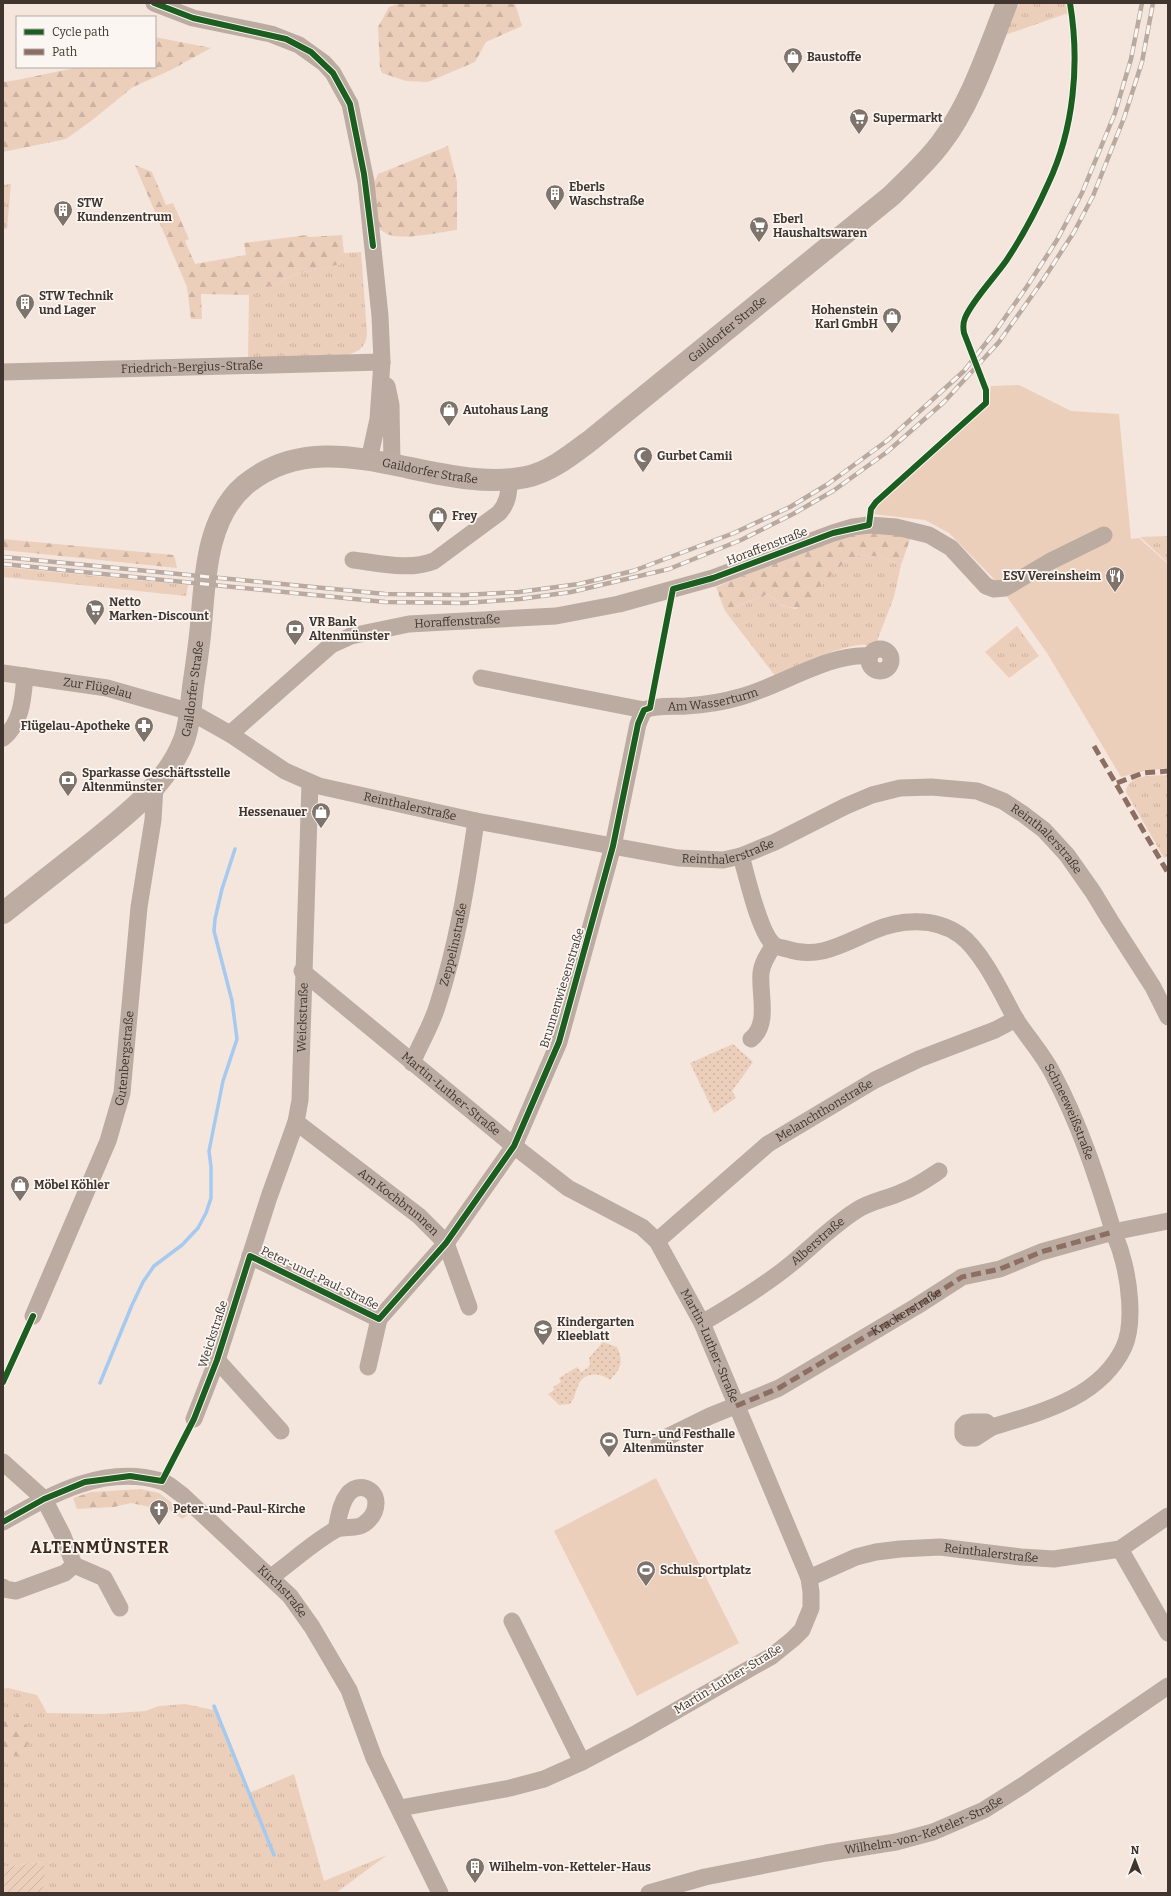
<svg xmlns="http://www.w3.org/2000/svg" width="1171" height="1896" viewBox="0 0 1171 1896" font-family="Bitter,serif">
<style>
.grass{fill:url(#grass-tufts)}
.forest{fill:url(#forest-firs)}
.park{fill:url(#park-dots)}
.garden{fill:url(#garden-furrows)}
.pitch{fill:#eccfbb}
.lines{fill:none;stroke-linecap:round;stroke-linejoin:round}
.stream{stroke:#a6c9ef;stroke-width:3.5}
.minor{stroke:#bbaba1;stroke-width:17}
.major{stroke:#bdaca1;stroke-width:22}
.rail-casing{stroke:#b8aaa1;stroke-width:4.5}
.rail{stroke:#fbf6f2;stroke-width:3;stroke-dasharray:9;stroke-linecap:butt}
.quiet{stroke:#8d6e63;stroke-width:5;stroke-dasharray:10 5;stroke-linecap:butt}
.cycleway-casing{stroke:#fbf6f2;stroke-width:8}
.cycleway{stroke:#1b5e20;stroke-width:6}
.labels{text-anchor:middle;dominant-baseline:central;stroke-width:3.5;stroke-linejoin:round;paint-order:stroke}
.poi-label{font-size:12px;font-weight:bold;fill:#40362f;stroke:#fbf6f2;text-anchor:start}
.street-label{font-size:12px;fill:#40362f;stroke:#fbf6f2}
.district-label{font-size:16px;font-weight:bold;letter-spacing:1px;fill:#3f2b1d;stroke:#fbf6f2}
</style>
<defs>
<pattern id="grass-tufts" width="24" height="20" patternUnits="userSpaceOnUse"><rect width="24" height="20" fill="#eccfbb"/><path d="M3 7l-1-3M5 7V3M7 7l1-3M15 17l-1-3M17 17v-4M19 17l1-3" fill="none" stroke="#cbb2a1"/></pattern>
<pattern id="forest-firs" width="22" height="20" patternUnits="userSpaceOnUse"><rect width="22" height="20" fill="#eccfbb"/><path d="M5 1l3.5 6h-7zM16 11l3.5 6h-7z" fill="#cbb2a1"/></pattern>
<pattern id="park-dots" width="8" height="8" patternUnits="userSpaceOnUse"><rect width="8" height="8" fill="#eccfbb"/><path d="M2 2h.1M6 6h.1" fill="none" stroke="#cbb2a1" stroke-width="1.8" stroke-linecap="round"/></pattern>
<pattern id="garden-furrows" width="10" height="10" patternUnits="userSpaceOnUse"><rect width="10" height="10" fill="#eccfbb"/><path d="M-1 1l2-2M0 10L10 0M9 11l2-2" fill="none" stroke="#cbb2a1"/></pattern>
</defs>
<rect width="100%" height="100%" fill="#f4e6dd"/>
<!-- grass -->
<path class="grass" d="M 1020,3 L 1073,3 L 1074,11 L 1002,36 Z
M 11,184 L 7,229 L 3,229 L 3,185 Z
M 361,252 L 367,333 C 366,347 360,351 347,355 L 248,359 L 249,295 L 299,273 L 341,264 L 338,256 L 344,253 Z
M 1168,536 L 1168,563 L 1140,537 Z
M 861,555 L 882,557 L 901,565 L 894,597 L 875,646 C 847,639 802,666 776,677 L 725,611 L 768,594 L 783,606 L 796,609 L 848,559 Z
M 3,567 L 188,585 L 186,596 L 3,577 Z
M 1017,626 L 1039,656 L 1009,678 L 985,652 Z
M 1168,775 L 1168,856 L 1164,858 L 1126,792 C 1127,774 1154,776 1168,775 Z
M 8,1688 L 37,1695 L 47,1713 L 102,1714 L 145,1711 L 159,1706 L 185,1704 L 214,1710 L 249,1793 L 294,1774 L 324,1881 L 387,1855 L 336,1893 L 43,1893 L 43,1862 L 3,1867 L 3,1689 Z"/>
<!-- forest -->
<path class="forest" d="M 400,3 L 515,3 L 522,26 L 486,42 L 475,62 L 428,82 L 406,81 L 382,73 L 380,68 L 378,27 L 389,7 Z
M 155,37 L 211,48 L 171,70 L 133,87 L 91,121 L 66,139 L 3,152 L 3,82 L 17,80 L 79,67 L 155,67 Z
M 448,146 L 457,181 L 457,230 C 441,232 404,240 390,235 C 386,234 383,231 379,229 L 374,183 L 378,174 Z
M 135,165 L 152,172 L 166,205 L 173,203 L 189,239 L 185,241 L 195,264 L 246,255 L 244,243 L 307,235 L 308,237 L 342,235 L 344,253 L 338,256 L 341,264 L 299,273 L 249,295 L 201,294 L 202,319 L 191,319 L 187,287 Z
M 849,532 L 912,534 L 901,565 L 882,557 L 861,555 L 848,559 L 813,593 L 809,604 C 788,612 784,607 768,594 L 725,611 L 716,587 Z
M 3,539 L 174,555 L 177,568 L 3,550 Z
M 141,1489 L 159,1493 L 188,1515 L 182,1519 L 163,1505 L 150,1507 L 131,1503 L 114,1507 L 77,1509 L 73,1498 L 91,1492 Z
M 3,1708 L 10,1724 L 20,1711 L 31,1739 L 21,1755 L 17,1756 L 6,1752 L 3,1747 Z"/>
<!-- park -->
<path class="park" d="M 733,1044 L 753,1062 L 732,1091 L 736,1098 L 714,1113 L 690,1063 Z
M 603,1342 L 617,1347 C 624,1362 621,1368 610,1380 C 600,1372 583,1372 578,1386 C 575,1393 575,1397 570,1404 L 559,1405 L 548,1394 L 554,1390 L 553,1387 L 561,1382 L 559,1378 L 577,1367 L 581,1372 L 590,1366 L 589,1358 Z"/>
<!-- garden -->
<path class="garden" d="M 44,1862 L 43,1893 L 3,1893 L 3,1867 Z"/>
<!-- pitch -->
<path class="pitch" d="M 1019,385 L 1071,411 L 1119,414 L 1131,539 L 1139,538 L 1168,564 L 1168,768 L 1144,771 L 1121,777 L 1047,653 L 995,580 L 949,533 L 925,520 L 872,514 L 877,505 L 989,402 L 991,386 Z
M 656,1478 L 739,1643 L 637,1696 L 554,1531 Z"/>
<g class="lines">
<!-- stream -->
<path class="stream" d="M 100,1383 L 132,1305 L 143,1282 L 154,1266 L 182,1245 L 198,1228 L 206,1213 L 211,1198 L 211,1167 L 209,1151 L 223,1081 L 237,1039 L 232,1001 L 214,931 L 215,919 L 222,889 L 235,849
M 214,1706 L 274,1855"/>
<!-- minor -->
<g class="minor">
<path d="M 154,3 L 193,18 L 271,34 L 299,45 L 324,63 L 333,73 L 350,104 L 366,182 L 380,316 L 382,362 L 378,419 L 369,460"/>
<path id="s1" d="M 3,372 L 382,362"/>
<path d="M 387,386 L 391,405 L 392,464"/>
<path d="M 353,560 C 379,563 409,571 434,561 L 499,513 C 508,503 509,493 509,480"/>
<circle cx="880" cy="660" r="11"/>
<path id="s2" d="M 3,673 L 107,688 L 191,712 L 230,734 L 285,771 L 319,786 L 476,821 L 678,858 L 723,860 L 741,856 L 775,842 L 846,806 L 872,795 L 900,788 L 931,787 L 977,791 L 1003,801 L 1023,814 L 1044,830 L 1067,855 L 1093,892 L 1110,920 L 1153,987 L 1168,1017"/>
<path id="s3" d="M 481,678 L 644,710 C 657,705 672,707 686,706 C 703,705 723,702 740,697 C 779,687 830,652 870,656"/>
<path id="s4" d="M 230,734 L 331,645 L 351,636 L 409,624 L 556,616 L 619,604 L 713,578 L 833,533 L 853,527 L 869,525 L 896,527 L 929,535 L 951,548 L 986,586 L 994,589 L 1005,588 L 1049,562 L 1104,535"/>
<path d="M 3,738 C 22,723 23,698 25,676"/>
<path id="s5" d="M 741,856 C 747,876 759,933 774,945 C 777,947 783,948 787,949 C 819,960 844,943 873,931 C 900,919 935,917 960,935 C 982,951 1002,994 1015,1018 C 1027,1037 1043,1054 1053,1074 C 1079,1123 1096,1174 1112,1227 C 1114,1236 1119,1244 1121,1253 C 1129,1278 1135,1323 1124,1347 C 1100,1398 1042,1412 992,1427"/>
<path id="s6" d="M 302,971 L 514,1146 L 568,1188 L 642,1227 L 657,1241 L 702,1323 L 809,1578 L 811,1592 L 811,1608 L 802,1630 L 793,1639 L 772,1656 L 637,1733 L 582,1762 L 544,1779 L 510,1788 L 400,1808"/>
<path d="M 751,1039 C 770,1024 759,994 761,973 C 762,963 768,954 774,945"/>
<path id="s7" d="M 412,1063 C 420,1044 431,1026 437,1007 C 457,946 467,884 476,821"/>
<path id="s8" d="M 296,1122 L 419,1216 L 446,1243 L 469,1307"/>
<path id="s9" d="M 657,1241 L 768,1144 L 875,1080 L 919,1059 L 995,1030 L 1016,1019"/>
<path d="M 250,1256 L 379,1319"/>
<path id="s10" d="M 33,1316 L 108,1141 L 122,1093 L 139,907 L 153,820 L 155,786"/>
<path id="s11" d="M 702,1323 C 733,1305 763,1287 791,1264 C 813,1246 833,1225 857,1210 C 871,1201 887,1199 902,1192 C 916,1187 927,1179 939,1171"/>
<path d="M 217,1360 L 281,1431"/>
<path d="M 368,1367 L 379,1319 L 446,1243 L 514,1146 L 559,1042 L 613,846 L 638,724 L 644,710"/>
<path id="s12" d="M 194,1419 L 217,1360 L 269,1197 L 296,1122 L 300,1100 L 310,783"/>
<path d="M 972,1422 L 986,1422 L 992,1427 L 975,1438 L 966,1438 L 963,1435 L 963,1426 L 966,1423 Z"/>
<path d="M 659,1441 L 710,1416 L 779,1388 L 917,1306 L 962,1277 L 1000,1269 L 1041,1252 L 1113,1232 L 1168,1221"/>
<path d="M 3,1462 L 44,1499 L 63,1536 L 74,1565 L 65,1573 L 16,1591 L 4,1589 L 3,1587"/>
<path id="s13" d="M 3,1522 C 51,1495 103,1464 161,1481 C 168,1483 175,1490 181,1494 L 290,1596 L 312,1627 L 349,1690 L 374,1758 L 440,1893"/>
<path d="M 1120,1549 L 1168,1633"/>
<path d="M 74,1565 L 104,1578 L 120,1608"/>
<path d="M 271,1577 C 292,1562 312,1543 335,1530 C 343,1525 356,1530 364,1524 C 371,1519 376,1512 376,1503 C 376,1488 358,1482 348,1494 C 340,1504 339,1517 336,1529"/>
<path id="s14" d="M 809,1578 L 856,1557 L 876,1552 L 900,1549 L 940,1547 L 1021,1557 L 1054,1559 L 1120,1549 L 1168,1516"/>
<path d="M 512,1621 L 582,1762"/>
<path id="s15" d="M 649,1893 L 705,1877 L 826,1853 L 896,1842 L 933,1832 L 984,1810 L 1022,1786 L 1168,1686"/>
</g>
<!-- major -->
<path class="major" id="s16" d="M 3,913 C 30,892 56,871 83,850 C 121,819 166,787 184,740 C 190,724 191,704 193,687 C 196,667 199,646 201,625 C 205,579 206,518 245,485 C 328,416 433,496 526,477 C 550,472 571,455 591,440 L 891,196 C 908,179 926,163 941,143 C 972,102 988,50 1007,3"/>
<defs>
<path id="rail" d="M 3,557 L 385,594 L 464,595 L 519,592 L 579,584 L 633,571 L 734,533 L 790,507 L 828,484 L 888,440 L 964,371 L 997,329 L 1028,285 L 1057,240 L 1082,193 L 1115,113 L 1131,59 L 1142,3
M 3,564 L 385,602 L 464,603 L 520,599 L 571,592 L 669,569 L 741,540 L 793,514 L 833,491 L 887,452 L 944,402 L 999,342 L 1043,280 L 1074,232 L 1093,196 L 1124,118 L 1142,62 L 1153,3"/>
</defs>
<!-- rail casing -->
<use href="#rail" class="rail-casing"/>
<!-- rail -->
<use href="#rail" class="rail"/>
<!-- quiet -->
<g class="quiet">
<path d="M 1094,746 L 1168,873"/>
<path d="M 1117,783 L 1143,773 L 1168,771"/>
<path id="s17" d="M 736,1406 L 779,1388 L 917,1306 L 962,1277 L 1000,1269 L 1041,1252 L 1113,1232"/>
</g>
<defs>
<path id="cycleway" d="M 154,3 L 193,18 L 286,39 L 311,52 L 333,73 L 350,104 L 364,174 L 373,246
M 3,1382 L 33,1316
M 3,1522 L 44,1499 L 85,1482 L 130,1476 L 162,1481 L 194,1419 L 217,1360 L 250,1256 L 379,1319 L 446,1243 L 514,1146 L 559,1042 L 613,846 L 638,724 L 644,710 L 650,708 L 673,589 L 713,578 L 833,533 L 869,525 L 871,509 L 876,502 L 986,403 L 986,390 L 964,333 C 963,328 963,323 965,318 C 972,301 994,278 1006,261 C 1022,237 1036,211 1048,184 C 1074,129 1080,63 1070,3"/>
</defs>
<!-- cycleway casing -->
<use href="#cycleway" class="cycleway-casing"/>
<!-- cycleway -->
<use href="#cycleway" class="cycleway"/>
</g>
<!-- icons -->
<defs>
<symbol id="shop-pin" viewBox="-11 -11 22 30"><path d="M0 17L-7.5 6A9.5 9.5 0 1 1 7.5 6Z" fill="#7f746c" stroke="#fbf6f2"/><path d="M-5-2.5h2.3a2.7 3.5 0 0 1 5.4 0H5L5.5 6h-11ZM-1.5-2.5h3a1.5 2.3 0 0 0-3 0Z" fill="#fff"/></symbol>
<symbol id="supermarket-pin" viewBox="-11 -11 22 30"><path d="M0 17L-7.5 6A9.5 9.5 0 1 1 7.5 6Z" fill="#7f746c" stroke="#fbf6f2"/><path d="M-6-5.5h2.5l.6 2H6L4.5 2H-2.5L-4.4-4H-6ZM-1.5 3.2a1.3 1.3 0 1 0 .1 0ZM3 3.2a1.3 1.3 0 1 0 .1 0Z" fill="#fff"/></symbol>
<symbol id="building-pin" viewBox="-11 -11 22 30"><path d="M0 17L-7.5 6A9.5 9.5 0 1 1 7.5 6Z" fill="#7f746c" stroke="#fbf6f2"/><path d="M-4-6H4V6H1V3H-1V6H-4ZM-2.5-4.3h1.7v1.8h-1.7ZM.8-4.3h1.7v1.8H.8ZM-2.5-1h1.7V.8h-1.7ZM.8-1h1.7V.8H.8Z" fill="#fff"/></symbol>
<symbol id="mosque-pin" viewBox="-11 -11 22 30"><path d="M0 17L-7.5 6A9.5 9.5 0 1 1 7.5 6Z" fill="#7f746c" stroke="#fbf6f2"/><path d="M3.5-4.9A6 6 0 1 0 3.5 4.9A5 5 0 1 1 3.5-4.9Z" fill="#fff"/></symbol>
<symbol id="restaurant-pin" viewBox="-11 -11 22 30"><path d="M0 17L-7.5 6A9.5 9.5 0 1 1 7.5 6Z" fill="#7f746c" stroke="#fbf6f2"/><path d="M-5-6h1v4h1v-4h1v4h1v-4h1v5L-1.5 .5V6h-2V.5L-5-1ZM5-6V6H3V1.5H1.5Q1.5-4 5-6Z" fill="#fff"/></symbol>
<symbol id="bank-pin" viewBox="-11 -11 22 30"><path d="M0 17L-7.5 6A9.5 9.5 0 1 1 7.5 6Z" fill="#7f746c" stroke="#fbf6f2"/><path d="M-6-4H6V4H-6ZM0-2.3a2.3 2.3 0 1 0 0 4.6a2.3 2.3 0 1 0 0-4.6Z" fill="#fff"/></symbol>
<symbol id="pharmacy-pin" viewBox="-11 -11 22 30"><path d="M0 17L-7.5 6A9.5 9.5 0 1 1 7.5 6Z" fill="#7f746c" stroke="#fbf6f2"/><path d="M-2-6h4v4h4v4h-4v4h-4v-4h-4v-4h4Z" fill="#fff"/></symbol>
<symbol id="school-pin" viewBox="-11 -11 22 30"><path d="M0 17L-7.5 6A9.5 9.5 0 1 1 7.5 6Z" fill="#7f746c" stroke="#fbf6f2"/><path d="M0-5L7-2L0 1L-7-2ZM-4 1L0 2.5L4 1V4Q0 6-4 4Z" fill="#fff"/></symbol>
<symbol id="stadium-pin" viewBox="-11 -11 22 30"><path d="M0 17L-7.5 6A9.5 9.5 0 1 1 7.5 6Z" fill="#7f746c" stroke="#fbf6f2"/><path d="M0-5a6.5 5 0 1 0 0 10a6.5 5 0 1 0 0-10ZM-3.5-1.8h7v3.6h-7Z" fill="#fff"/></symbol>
<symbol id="church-pin" viewBox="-11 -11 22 30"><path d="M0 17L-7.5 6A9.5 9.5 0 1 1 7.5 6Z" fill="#7f746c" stroke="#fbf6f2"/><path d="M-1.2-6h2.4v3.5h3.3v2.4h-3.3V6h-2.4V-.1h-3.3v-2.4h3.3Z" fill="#fff"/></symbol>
</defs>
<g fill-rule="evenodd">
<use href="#shop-pin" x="782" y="46" width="22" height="30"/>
<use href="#supermarket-pin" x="848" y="107" width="22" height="30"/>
<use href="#building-pin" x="544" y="183" width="22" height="30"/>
<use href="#building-pin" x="52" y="199" width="22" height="30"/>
<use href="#supermarket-pin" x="748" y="215" width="22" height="30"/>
<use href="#building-pin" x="14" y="292" width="22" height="30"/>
<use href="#shop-pin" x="881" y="306" width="22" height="30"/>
<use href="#shop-pin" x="438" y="399" width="22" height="30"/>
<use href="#mosque-pin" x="632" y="445" width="22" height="30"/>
<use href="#shop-pin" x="427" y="505" width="22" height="30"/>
<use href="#restaurant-pin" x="1104" y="565" width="22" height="30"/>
<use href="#supermarket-pin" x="84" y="598" width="22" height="30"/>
<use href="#bank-pin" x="284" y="618" width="22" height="30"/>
<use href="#pharmacy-pin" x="133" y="715" width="22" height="30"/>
<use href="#bank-pin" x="57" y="769" width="22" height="30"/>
<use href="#shop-pin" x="310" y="801" width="22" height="30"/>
<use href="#shop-pin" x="9" y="1174" width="22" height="30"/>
<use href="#school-pin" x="532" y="1318" width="22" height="30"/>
<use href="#stadium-pin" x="598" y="1430" width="22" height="30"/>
<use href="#church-pin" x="148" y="1498" width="22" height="30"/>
<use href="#stadium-pin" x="635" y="1559" width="22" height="30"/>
<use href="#building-pin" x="464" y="1856" width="22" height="30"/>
</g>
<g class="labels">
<!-- poi labels -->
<g class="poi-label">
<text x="807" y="57">Baustoffe</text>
<text x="873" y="118">Supermarkt</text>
<text x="569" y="187">Eberls<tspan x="569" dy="14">Waschstraße</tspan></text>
<text x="77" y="203">STW<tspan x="77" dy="14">Kundenzentrum</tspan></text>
<text x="773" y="219">Eberl<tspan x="773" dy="14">Haushaltswaren</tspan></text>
<text x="39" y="296">STW Technik<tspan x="39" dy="14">und Lager</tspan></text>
<text x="878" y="310" text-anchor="end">Hohenstein<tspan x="878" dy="14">Karl GmbH</tspan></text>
<text x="463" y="410">Autohaus Lang</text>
<text x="657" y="456">Gurbet Camii</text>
<text x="452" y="516">Frey</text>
<text x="1101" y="576" text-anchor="end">ESV Vereinsheim</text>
<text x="109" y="602">Netto<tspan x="109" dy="14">Marken-Discount</tspan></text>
<text x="309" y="622">VR Bank<tspan x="309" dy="14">Altenmünster</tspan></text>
<text x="130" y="726" text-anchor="end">Flügelau-Apotheke</text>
<text x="82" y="773">Sparkasse Geschäftsstelle<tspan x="82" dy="14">Altenmünster</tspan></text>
<text x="307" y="812" text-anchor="end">Hessenauer</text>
<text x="34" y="1185">Möbel Köhler</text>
<text x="557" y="1322">Kindergarten<tspan x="557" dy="14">Kleeblatt</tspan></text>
<text x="623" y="1434">Turn- und Festhalle<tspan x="623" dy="14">Altenmünster</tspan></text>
<text x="173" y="1509">Peter-und-Paul-Kirche</text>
<text x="660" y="1570">Schulsportplatz</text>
<text x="489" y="1867">Wilhelm-von-Ketteler-Haus</text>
</g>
<!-- street labels -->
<g class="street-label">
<text stroke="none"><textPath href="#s16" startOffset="1061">Gaildorfer Straße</textPath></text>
<text stroke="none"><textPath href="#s1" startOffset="189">Friedrich-Bergius-Straße</textPath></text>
<text stroke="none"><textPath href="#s16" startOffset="713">Gaildorfer Straße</textPath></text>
<text transform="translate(767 546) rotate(-21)">Horaffenstraße</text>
<text stroke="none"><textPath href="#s4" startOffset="264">Horaffenstraße</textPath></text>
<text stroke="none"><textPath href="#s2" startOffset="96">Zur Flügelau</textPath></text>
<text stroke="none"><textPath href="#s16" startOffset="305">Gaildorfer Straße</textPath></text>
<text stroke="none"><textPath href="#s3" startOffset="236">Am Wasserturm</textPath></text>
<text stroke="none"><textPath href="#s2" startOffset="434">Reinthalerstraße</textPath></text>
<text stroke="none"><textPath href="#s2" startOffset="1107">Reinthalerstraße</textPath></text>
<text stroke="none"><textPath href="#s2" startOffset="758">Reinthalerstraße</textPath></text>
<text stroke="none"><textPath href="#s7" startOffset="126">Zeppelinstraße</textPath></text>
<text transform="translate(562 988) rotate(-73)">Brunnenwiesenstraße</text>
<text stroke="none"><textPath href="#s12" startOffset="419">Weickstraße</textPath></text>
<text stroke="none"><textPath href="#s10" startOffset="275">Gutenbergstraße</textPath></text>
<text stroke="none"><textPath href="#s6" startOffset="193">Martin-Luther-Straße</textPath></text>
<text stroke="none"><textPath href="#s9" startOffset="213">Melanchthonstraße</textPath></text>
<text stroke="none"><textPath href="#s5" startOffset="500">Schneeweißstraße</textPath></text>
<text stroke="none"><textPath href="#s8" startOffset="130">Am Kochbrunnen</textPath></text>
<text stroke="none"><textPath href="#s11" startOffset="142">Alberstraße</textPath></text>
<text transform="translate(320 1278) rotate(26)">Peter-und-Paul-Straße</text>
<text stroke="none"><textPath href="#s17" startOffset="195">Krackerstraße</textPath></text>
<text transform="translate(213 1334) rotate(-72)">Weickstraße</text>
<text stroke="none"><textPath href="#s6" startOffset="565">Martin-Luther-Straße</textPath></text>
<text stroke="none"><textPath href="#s14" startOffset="188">Reinthalerstraße</textPath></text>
<text stroke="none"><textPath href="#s13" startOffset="333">Kirchstraße</textPath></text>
<text transform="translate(728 1679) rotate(-31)">Martin-Luther-Straße</text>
<text stroke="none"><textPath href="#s15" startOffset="284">Wilhelm-von-Ketteler-Straße</textPath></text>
</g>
<!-- district labels -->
<g class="district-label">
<text x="100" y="1547">ALTENMÜNSTER</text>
</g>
</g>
<!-- border -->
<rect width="1171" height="1896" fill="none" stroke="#40362f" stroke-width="8"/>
<!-- legend -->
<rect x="16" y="16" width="140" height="52" fill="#fbf6f2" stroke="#b0a9a4"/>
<rect x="24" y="29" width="20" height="6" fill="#1b5e20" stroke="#b0a9a4"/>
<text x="52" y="36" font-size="12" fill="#40362f">Cycle path</text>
<rect x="24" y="49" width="20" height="6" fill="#8d6e63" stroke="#b0a9a4"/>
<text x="52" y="56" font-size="12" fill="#40362f">Path</text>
<!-- north arrow -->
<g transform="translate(1135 1860)" stroke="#fbf6f2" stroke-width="3" paint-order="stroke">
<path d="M0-3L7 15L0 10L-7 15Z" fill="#40362f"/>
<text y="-6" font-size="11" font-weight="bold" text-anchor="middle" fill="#40362f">N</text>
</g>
</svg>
